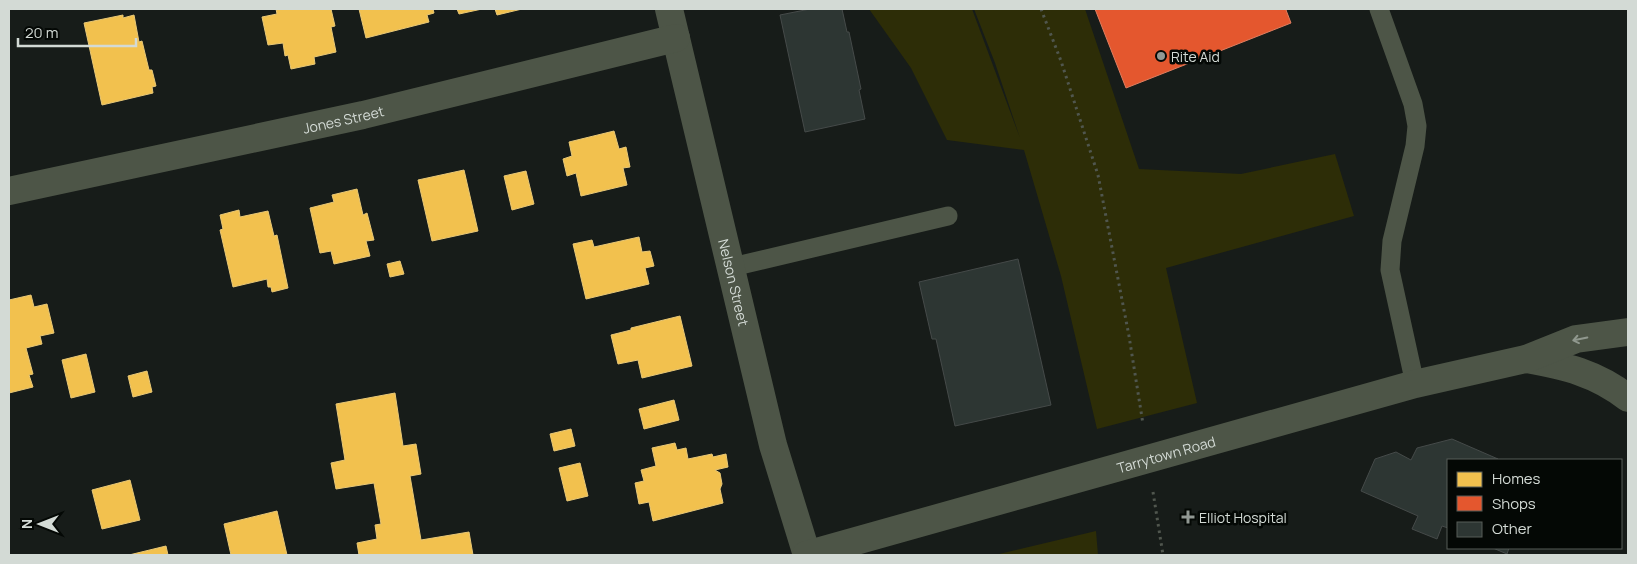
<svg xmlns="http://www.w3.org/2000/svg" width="1637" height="564" viewBox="0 0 1637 564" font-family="Manrope,sans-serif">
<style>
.green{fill:#2d2d07}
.homes{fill:#f2c14e;stroke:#e9c876}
.shops{fill:#e4572e;stroke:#df7e60}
.building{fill:#2d3633;stroke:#454a49}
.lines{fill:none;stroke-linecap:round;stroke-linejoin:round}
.path{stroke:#50564e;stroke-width:3;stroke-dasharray:2.5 4;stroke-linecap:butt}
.service{stroke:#4d5547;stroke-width:19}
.minor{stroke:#4d5547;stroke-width:28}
.oneway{stroke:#90988e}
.poi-dot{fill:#919893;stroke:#040805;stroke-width:2}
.labels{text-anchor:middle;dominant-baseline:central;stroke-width:5;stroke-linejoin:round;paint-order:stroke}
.poi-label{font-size:14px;fill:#d3dad5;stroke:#040805;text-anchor:start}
.street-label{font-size:14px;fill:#d3dad5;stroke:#040805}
</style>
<rect width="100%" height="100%" fill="#171c19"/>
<!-- green -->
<path class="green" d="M 869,9 L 972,9 L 1020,138 L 995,63 L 974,9 L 1085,9 L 1139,169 L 1241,174 L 1335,154 L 1354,216 L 1166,268 L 1197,403 L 1097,429 L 1061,276 L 1024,150 L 947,140 L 911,68 Z
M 1096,531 L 1098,555 L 995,555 Z"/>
<!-- homes -->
<path class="homes" d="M 276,9 L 331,9 L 335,26 L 331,27 L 336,52 L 314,57 L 315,64 L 291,69 L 288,55 L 285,56 L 283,43 L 268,45 L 262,17 L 277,14 Z
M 359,9 L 433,9 L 434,13 L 427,15 L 429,22 L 366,38 Z
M 457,9 L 482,9 L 459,14 Z
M 495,9 L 522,9 L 497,15 Z
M 123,15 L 123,18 L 134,15 L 139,42 L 142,41 L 149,70 L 152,70 L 156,86 L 152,87 L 153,93 L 102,105 L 84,23 Z
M 614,131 L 619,149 L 626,147 L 630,167 L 623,168 L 627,185 L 581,196 L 576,173 L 567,176 L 563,159 L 572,156 L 569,142 Z
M 464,170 L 478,231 L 432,241 L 418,180 Z
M 526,171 L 534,204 L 512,210 L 504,176 Z
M 357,189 L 363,215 L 367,213 L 374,240 L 366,241 L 370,256 L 334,264 L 331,251 L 320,253 L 310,208 L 334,202 L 332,195 Z
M 239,210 L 240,217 L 268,211 L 274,236 L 277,235 L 288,288 L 272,292 L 271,287 L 268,287 L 267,279 L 233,287 L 220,230 L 223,229 L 220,215 Z
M 639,237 L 642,252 L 650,251 L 654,266 L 645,268 L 649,284 L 586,299 L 573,244 L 592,240 L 594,247 Z
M 400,261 L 404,274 L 390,277 L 387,264 Z
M 31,295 L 34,307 L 47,304 L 54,333 L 40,336 L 42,344 L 26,348 L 33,374 L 29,375 L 33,387 L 9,393 L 9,300 Z
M 680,316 L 692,366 L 642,378 L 638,360 L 618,364 L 611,335 L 631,330 L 631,328 Z
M 86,354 L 95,392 L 71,398 L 62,360 Z
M 147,371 L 152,392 L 133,397 L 128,376 Z
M 395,393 L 403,446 L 416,444 L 421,474 L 410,476 L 421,540 L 469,532 L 473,555 L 359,555 L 357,543 L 377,539 L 375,525 L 381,524 L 374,483 L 336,489 L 331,463 L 345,460 L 336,404 Z
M 674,400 L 679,420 L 644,429 L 639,409 Z
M 571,429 L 575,446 L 554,451 L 550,434 Z
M 675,443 L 677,450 L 686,448 L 688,459 L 712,454 L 713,457 L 726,454 L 728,467 L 715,470 L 720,473 L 722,484 L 720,489 L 723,503 L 653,521 L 649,502 L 639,504 L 635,483 L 644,481 L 641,470 L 656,466 L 652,448 Z
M 580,463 L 588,496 L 567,501 L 559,468 Z
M 130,480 L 140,520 L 102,529 L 92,490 Z
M 277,511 L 287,555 L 231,555 L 224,524 Z
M 166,546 L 168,555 L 129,555 Z"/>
<!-- shops -->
<path class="shops" d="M 1095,9 L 1289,9 L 1286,10 L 1291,23 L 1126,88 Z"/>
<!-- building -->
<path class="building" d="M 810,9 L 842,9 L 847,32 L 849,32 L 861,89 L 859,90 L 865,119 L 805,132 L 780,15 Z
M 1018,259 L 1051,405 L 955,426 L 936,339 L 932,339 L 919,282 Z
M 1452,439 L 1498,459 L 1448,460 L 1448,528 L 1442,526 L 1437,539 L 1412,529 L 1418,516 L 1361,491 L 1375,459 L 1396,452 L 1411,460 L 1417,448 Z
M 1493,548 L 1509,548 L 1507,554 Z"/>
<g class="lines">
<!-- path -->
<path class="path" d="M 1041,9 L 1061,61 L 1098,175 L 1129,336 L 1143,424
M 1153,492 L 1163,555"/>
<!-- service -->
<path class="service" d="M 1379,9 L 1413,104 L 1417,126 L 1415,146 L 1392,241 L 1390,270 L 1415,384
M 732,267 L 948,216"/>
<!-- minor -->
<g class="minor">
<path id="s1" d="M 669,9 L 773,445 L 807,555"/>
<path id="s2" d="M 9,191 L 363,115 L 676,38"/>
<path d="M 1526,359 C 1565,366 1596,373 1628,398"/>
<path id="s3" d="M 806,555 L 1415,384 L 1526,359 L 1576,339 L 1628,332"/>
</g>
</g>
<!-- one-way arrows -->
<defs><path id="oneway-shaft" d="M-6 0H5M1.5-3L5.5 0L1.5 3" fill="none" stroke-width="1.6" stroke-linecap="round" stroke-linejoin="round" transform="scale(1.25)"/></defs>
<use class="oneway" href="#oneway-shaft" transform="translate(1580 339) rotate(168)"/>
<!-- markers -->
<g class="poi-dot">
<circle cx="1161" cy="56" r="5"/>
<path d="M1185.5 509.5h5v5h5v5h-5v5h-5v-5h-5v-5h5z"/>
</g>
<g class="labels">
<!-- poi labels -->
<g class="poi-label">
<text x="1171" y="56">Rite Aid</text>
<text x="1199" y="517">Elliot Hospital</text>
</g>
<!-- street labels -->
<g class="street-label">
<text stroke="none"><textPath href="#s2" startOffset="342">Jones Street</textPath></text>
<text stroke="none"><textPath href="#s1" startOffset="281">Nelson Street</textPath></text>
<text stroke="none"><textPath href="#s3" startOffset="374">Tarrytown Road</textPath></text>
</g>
</g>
<!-- border -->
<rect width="1637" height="564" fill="none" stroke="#d3dad5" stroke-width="20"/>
<!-- legend -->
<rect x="1447" y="459" width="175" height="90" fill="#040805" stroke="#575c58"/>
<rect x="1457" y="472" width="25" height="15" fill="#f2c14e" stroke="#575c58"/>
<text x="1492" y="484" font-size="15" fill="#d3dad5">Homes</text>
<rect x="1457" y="496" width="25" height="15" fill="#e4572e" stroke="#575c58"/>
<text x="1492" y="509" font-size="15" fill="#d3dad5">Shops</text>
<rect x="1457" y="522" width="25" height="15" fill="#2d3633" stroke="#575c58"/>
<text x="1492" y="534" font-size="15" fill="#d3dad5">Other</text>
<!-- north arrow -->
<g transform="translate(40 524) rotate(270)" stroke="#040805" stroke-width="4" paint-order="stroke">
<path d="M0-4L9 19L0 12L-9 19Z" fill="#d3dad5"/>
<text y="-8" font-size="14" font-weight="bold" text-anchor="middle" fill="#d3dad5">N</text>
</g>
<!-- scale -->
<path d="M18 38v8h118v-8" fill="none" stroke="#d3dad5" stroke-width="2.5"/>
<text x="25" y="38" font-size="15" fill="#d3dad5" stroke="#040805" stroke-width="4" paint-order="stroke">20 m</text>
</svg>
